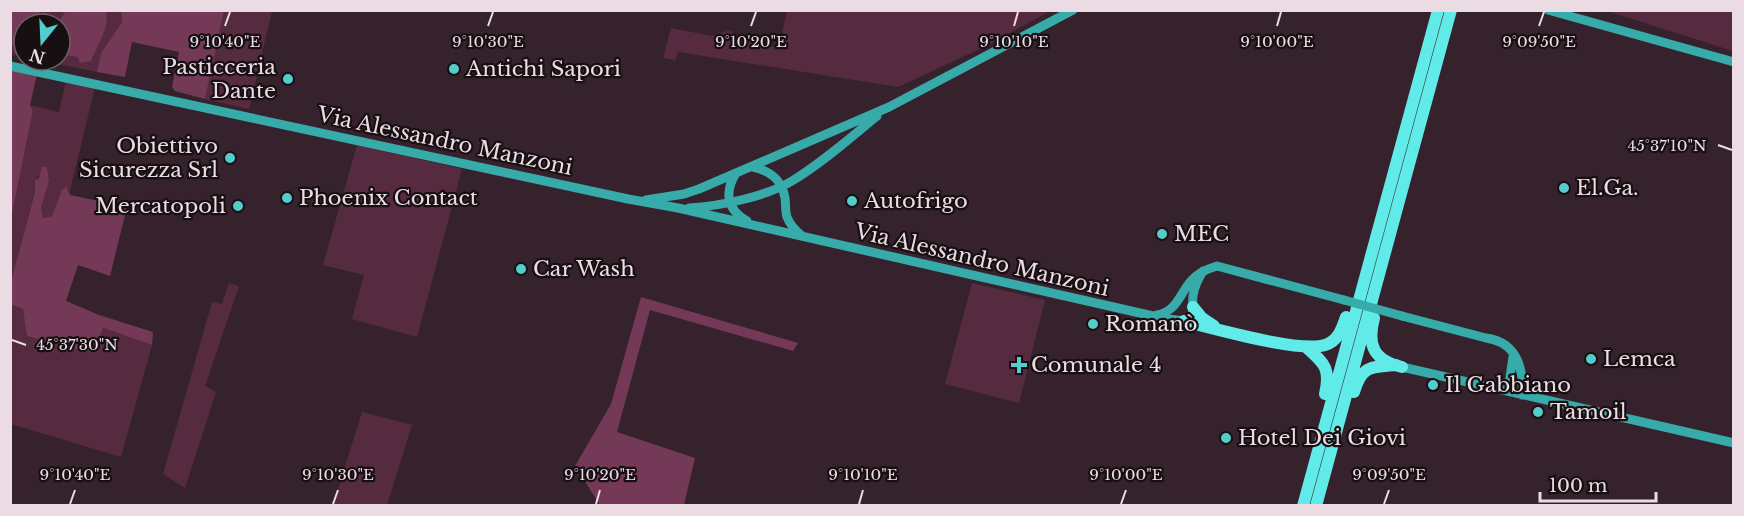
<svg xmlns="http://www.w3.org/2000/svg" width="1744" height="516" viewBox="0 0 1744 516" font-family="'Libre Baskerville',serif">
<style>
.green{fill:#562b40}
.forest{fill:#733956}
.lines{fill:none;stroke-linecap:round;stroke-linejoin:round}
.secondary{stroke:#36aba9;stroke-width:9}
.highway{stroke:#60eae8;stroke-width:12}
.secondary-bridge{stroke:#36aba9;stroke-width:9}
.ticks{fill:none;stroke:#eadce2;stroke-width:2}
.poi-dot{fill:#53cdcb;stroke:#180f13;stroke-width:2}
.labels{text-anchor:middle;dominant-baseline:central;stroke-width:4.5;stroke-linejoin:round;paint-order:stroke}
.poi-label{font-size:21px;fill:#eadce2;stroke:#180f13;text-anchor:start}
.street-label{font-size:21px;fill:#eadce2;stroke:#180f13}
.ticks-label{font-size:15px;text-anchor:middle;fill:#eadce2;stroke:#180f13;stroke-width:4.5;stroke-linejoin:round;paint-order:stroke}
</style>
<rect width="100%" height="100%" fill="#36222c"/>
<!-- green -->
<path class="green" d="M 10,11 L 121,11 L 122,22 L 101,53 L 97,72 L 39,60 L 60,60 L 60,24 L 24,24 L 24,57 L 11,54 Z
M 224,11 L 272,11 L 249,109 L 205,99 Z
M 787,11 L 788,10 L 1050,11 L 984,47 L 898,87 L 678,52 L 675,60 L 663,58 L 671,28 L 712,36 L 730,30 L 739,40 L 779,48 Z
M 1607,11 L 1733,11 L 1733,51 Z
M 66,80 L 95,87 L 69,195 L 52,216 L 42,218 L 41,208 L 49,181 L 47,167 L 35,180 L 35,191 L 11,281 L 11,219 L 33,111 L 30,105 L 59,112 Z
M 357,145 L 462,169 L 417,337 L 352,319 L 364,275 L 323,265 Z
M 229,283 L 239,286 L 205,386 L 216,392 L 185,488 L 163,474 L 212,302 L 222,304 Z
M 972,283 L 1045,300 L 1019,403 L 945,384 Z
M 10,305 L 23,309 L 28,336 L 86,352 L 97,348 L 103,328 L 152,345 L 121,457 L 11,424 Z
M 362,412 L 412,425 L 387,505 L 333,505 Z"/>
<!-- forest -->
<path class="forest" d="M 10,11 L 38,11 L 46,23 L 24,24 L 24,48 L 18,44 L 11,45 Z
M 66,11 L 106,11 C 110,29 97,44 91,61 L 80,63 L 78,57 L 66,55 L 60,50 L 60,24 L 57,24 Z
M 121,11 L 224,11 L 205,99 L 175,91 L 172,87 L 179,52 L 132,42 L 125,77 L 97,72 L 101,53 L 122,22 Z
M 11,69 L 37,74 L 30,105 L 33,111 L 11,219 Z
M 42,167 L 47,167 L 49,181 L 41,208 L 43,218 L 52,216 L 62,190 L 66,187 L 70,195 L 127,207 L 110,276 L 78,265 L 66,301 L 99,315 L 153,332 L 152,345 L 103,328 L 97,348 L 86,352 L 27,336 L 23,309 L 11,305 L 11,281 L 35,192 L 35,180 L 39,178 Z
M 641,297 L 798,343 L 793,351 L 650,310 L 617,432 L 695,458 L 684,505 L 600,505 L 575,466 L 611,404 Z"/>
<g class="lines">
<!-- secondary -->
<path class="secondary" d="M 1548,10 L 1734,62
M 10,66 L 628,199 L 678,208 L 1162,318 L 1184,321 L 1191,318 C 1194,310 1192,304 1193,296 C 1194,287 1198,279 1203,271
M 753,167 C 771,171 782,180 785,198 C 786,205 785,211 787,217 C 790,225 796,231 802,236
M 736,173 C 724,192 727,210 747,221
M 646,200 L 684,194 L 699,189 L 889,107 L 1073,10
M 689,208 C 720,206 765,197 792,181 C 822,163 850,138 877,116
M 1157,315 C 1177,311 1179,295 1191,281 C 1197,273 1207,269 1217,266 L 1344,300
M 1402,316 L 1486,338 C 1516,342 1524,367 1522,395
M 1402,367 L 1734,443
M 1508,391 L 1513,357"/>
<!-- highway -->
<path class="highway" d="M 1193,307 L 1202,318 L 1214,326
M 1374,318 C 1367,345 1373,360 1402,367
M 1184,321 C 1212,328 1300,353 1325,345 C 1338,341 1342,329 1346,317
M 1306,347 C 1324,363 1331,368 1325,394
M 1354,392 C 1362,365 1371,367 1396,365
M 1303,506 L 1438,10
M 1316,506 L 1451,10"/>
<!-- secondary-bridge -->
<path class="secondary-bridge" d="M 1344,300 L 1402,316"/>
</g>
<!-- ticks -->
<path class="ticks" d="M 225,26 L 230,12M 488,26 L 493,12M 751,26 L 756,12M 1014,26 L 1018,12M 1277,26 L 1281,12M 1539,26 L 1544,12M 1718,145 L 1732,150M 12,340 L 26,345M 70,504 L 75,490M 333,504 L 338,490M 596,504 L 600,490M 859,504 L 863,490M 1121,504 L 1126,490M 1384,504 L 1389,490"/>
<!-- markers -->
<g class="poi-dot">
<circle cx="454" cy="69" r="6"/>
<circle cx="288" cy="79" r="6"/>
<circle cx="230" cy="158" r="6"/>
<circle cx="1564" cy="188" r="6"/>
<circle cx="287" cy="198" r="6"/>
<circle cx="852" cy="201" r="6"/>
<circle cx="238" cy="206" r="6"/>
<circle cx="1162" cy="234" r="6"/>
<circle cx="521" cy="269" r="6"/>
<circle cx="1093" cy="324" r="6"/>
<circle cx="1591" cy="359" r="6"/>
<path d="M1016 356h6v6h6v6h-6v6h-6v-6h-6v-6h6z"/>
<circle cx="1433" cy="385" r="6"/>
<circle cx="1538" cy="412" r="6"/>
<circle cx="1226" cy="438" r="6"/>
</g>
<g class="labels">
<!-- poi labels -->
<g class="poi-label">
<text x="276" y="67" text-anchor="end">Pasticceria<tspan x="276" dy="24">Dante</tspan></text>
<text x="466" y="69">Antichi Sapori</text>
<text x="218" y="146" text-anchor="end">Obiettivo<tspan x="218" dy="24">Sicurezza Srl</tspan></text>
<text x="1576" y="188">El.Ga.</text>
<text x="299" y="198">Phoenix Contact</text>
<text x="864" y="201">Autofrigo</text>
<text x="226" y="206" text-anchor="end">Mercatopoli</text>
<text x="1174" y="234">MEC</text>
<text x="533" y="269">Car Wash</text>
<text x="1105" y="324">Romanò</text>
<text x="1603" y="359">Lemca</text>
<text x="1031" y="365">Comunale 4</text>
<text x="1445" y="385">Il Gabbiano</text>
<text x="1550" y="412">Tamoil</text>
<text x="1238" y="438">Hotel Dei Giovi</text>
</g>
<!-- street labels -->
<g class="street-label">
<text transform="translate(445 141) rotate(12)">Via Alessandro Manzoni</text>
<text transform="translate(982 260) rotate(13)">Via Alessandro Manzoni</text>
</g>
</g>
<g class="ticks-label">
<text x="225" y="47">9°10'40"E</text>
<text x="488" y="47">9°10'30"E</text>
<text x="751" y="47">9°10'20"E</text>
<text x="1014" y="47">9°10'10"E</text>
<text x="1277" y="47">9°10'00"E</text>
<text x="1539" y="47">9°09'50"E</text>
<text x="1667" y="151">45°37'10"N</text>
<text x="77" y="350">45°37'30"N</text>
<text x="75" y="480">9°10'40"E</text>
<text x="338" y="480">9°10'30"E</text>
<text x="600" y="480">9°10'20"E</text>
<text x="863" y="480">9°10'10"E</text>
<text x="1126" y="480">9°10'00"E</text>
<text x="1389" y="480">9°09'50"E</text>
</g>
<!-- border -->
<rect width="1744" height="516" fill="none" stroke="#eadce2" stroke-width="24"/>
<!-- north arrow -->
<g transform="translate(42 42) rotate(198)"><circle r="28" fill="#180f13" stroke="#6c6166" stroke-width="1.5"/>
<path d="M0-4.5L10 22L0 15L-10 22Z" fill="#53cdcb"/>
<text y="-9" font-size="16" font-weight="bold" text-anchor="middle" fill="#eadce2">N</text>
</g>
<!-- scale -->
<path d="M1540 492v9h116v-9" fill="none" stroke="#eadce2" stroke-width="3"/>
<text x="1549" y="492" font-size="18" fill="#eadce2" stroke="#180f13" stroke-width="4.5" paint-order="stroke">100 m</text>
</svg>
